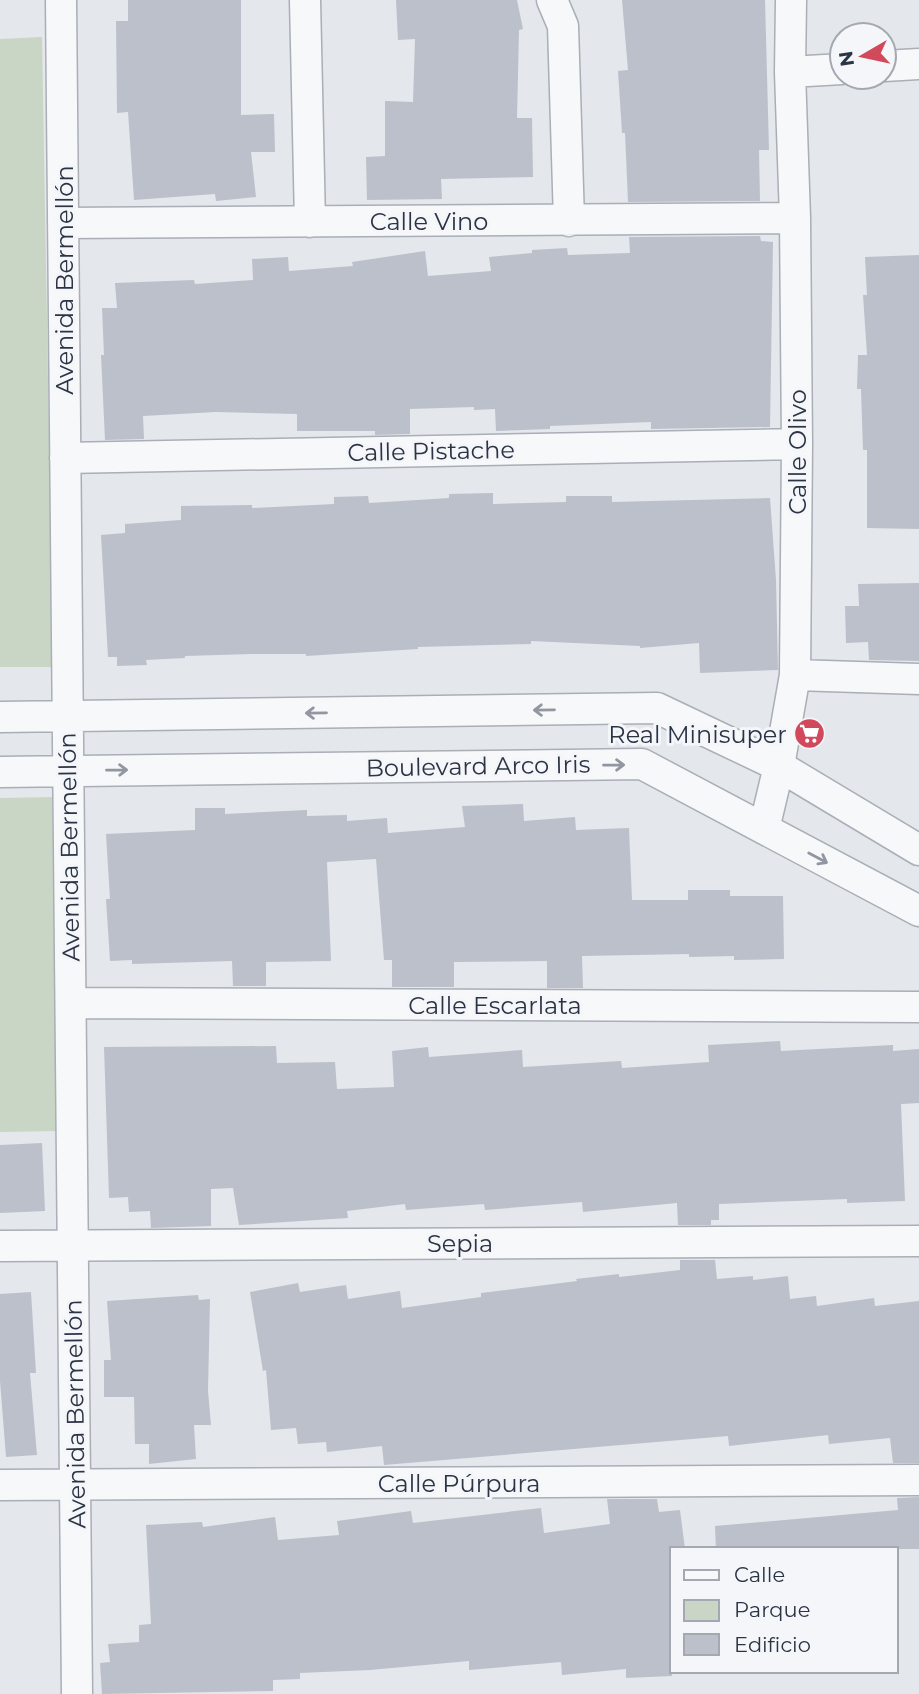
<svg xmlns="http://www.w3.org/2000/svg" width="919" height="1694" viewBox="0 0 919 1694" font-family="Montserrat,sans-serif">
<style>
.green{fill:#c9d6c5}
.building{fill:#bbc0ca}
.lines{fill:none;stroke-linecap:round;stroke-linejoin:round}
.street-casing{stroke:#a9aeb7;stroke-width:33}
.street{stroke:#f7f8fa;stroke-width:30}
.oneway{stroke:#9196a0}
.labels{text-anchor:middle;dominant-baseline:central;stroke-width:6;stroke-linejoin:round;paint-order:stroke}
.street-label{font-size:24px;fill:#2b3445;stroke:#f4f6f9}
.poi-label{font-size:24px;fill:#2b3445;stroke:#f4f6f9;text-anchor:end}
</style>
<rect width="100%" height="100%" fill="#e4e7ec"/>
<!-- green -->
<path class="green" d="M 42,37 L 53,667 L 0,667 L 0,39 Z
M 59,797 L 58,1131 L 0,1132 L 0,798 Z"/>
<!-- building -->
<path class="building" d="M 128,0 L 241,0 L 241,115 L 274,114 L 275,152 L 251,152 L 256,197 L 216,201 L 215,194 L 134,200 L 128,112 L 117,113 L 116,21 L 128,21 Z
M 396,0 L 517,0 L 523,29 L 519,30 L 517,118 L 532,118 L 533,177 L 441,179 L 442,199 L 367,200 L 366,157 L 385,156 L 385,101 L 413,102 L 415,39 L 398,40 Z
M 622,0 L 765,0 L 769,150 L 759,150 L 760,201 L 628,202 L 625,133 L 622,133 L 618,71 L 628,70 Z
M 760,236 L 761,241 L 773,242 L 770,427 L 651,429 L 651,422 L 550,426 L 550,429 L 496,431 L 495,409 L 474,410 L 474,407 L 410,409 L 410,434 L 375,435 L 375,431 L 297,431 L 297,414 L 216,412 L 143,416 L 144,439 L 105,440 L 101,355 L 104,355 L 102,308 L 117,308 L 115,283 L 194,280 L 195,284 L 253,280 L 252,259 L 288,257 L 289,271 L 353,266 L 352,262 L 425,251 L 428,276 L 491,271 L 489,257 L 532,253 L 532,250 L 567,248 L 568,255 L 630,253 L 629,237 Z
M 919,255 L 919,529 L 867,528 L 867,450 L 863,450 L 861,389 L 857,389 L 858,355 L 867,355 L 863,295 L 867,295 L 865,257 Z
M 493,493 L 493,504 L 566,502 L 566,496 L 612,496 L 612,502 L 770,498 L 776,580 L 778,670 L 700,673 L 699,643 L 640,648 L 640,646 L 531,641 L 531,644 L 418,647 L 418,649 L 306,656 L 306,654 L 251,654 L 185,656 L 185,658 L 146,660 L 147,665 L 117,666 L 117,657 L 108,657 L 101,535 L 125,533 L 125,524 L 181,520 L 181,506 L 252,505 L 252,508 L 334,504 L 334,497 L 368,496 L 369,503 L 449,498 L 449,494 Z
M 919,583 L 919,661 L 869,660 L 868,642 L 846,643 L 845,606 L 859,606 L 858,584 Z
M 523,804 L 524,821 L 575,817 L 576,830 L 629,828 L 632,900 L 688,900 L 688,890 L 730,890 L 730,896 L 783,896 L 784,959 L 734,960 L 734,956 L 689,957 L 689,954 L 582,956 L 583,988 L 547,988 L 547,961 L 454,962 L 454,987 L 392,987 L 392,960 L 384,960 L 376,859 L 327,862 L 331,961 L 266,962 L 266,986 L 233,986 L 232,961 L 132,964 L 132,960 L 110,961 L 106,899 L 110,899 L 106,834 L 195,830 L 195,808 L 225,808 L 225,814 L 307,810 L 307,816 L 347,815 L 347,821 L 387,818 L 388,833 L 465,827 L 462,806 Z
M 780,1041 L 781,1051 L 893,1045 L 893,1051 L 919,1049 L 919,1103 L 901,1104 L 905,1201 L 847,1203 L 847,1199 L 719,1204 L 719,1220 L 711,1220 L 711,1225 L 678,1225 L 677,1203 L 583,1212 L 582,1202 L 485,1210 L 484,1204 L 406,1210 L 405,1204 L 347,1211 L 348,1218 L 239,1225 L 233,1188 L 211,1189 L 211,1226 L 151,1228 L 150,1211 L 129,1212 L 128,1197 L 109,1198 L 104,1047 L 276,1046 L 277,1063 L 335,1062 L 337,1089 L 394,1087 L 392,1051 L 428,1047 L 429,1057 L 522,1050 L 523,1067 L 621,1061 L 622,1068 L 709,1062 L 708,1045 Z
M 42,1143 L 45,1211 L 0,1213 L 0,1145 Z
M 680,1260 L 715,1260 L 717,1279 L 753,1276 L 753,1280 L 788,1276 L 790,1299 L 816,1296 L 817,1306 L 874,1298 L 875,1306 L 919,1301 L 919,1463 L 893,1463 L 890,1438 L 829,1444 L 828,1435 L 729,1446 L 728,1436 L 384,1465 L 382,1446 L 327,1452 L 326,1442 L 298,1444 L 296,1428 L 271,1430 L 266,1370 L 263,1371 L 250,1292 L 298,1283 L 300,1292 L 346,1285 L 348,1299 L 400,1291 L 402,1308 L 481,1297 L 481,1293 L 577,1281 L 576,1279 L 619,1274 L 619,1277 L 680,1270 Z
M 31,1292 L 36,1373 L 30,1373 L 37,1455 L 6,1457 L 0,1381 L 0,1294 Z
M 198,1295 L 199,1300 L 210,1299 L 208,1391 L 211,1425 L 194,1425 L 196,1459 L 149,1464 L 149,1444 L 135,1444 L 134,1397 L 104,1397 L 104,1360 L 111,1360 L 107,1301 Z
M 919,1497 L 919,1549 L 716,1549 L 715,1526 L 898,1510 L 897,1498 Z
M 607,1499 L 657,1499 L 659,1512 L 680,1510 L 685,1549 L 672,1549 L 672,1676 L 626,1678 L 626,1669 L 562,1675 L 561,1662 L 469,1670 L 469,1661 L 370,1670 L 300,1673 L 300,1679 L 273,1680 L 273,1691 L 102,1694 L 100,1663 L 110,1662 L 108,1644 L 139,1642 L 139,1625 L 151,1624 L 146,1525 L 202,1522 L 203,1527 L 275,1517 L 278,1540 L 339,1535 L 337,1521 L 411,1511 L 413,1523 L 541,1508 L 544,1533 L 610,1524 Z"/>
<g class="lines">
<defs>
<path id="street" d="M 61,0 L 77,1694
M 305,0 L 310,222
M 552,0 L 563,26 L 569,221
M 884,66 L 919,64
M 790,72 L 842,69
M 63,223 L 795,218
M 65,458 L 797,444
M 795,675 L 919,679
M 0,717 L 657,708 L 779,766 L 919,850
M 0,772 L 642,764 L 919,911
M 764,829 L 779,766 L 795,675 L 797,444 L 795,218 L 790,72 L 791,0
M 71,1003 L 919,1007
M 0,1246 L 919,1241
M 0,1485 L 919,1480"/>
</defs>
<!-- street casing -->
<use href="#street" class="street-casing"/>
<!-- street -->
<use href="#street" class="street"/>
</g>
<!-- one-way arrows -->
<defs><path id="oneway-shaft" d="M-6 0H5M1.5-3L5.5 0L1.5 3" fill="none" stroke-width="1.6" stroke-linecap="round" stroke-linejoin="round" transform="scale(1.75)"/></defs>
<g class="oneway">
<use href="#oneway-shaft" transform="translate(544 710) rotate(179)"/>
<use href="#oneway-shaft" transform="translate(316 713) rotate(179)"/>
<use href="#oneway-shaft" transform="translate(614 765) rotate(-1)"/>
<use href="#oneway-shaft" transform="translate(117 770) rotate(-1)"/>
<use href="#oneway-shaft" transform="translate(818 858) rotate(28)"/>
</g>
<!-- icons -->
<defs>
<symbol id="supermarket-disc" viewBox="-11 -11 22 22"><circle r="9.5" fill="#d1495b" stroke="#f4f6f9"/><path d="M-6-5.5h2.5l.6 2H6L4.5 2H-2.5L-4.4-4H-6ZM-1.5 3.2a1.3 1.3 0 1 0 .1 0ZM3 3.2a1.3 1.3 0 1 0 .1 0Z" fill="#fff"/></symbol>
</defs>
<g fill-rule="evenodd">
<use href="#supermarket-disc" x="792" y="716" width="35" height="35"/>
</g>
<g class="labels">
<!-- street labels -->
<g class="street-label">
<text x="429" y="221">Calle Vino</text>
<text transform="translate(64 280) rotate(-90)">Avenida Bermellón</text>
<text transform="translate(431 451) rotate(-1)">Calle Pistache</text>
<text transform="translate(797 452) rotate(-90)">Calle Olivo</text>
<text transform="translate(478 766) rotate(-1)">Boulevard Arco Iris</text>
<text transform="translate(69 847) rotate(-91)">Avenida Bermellón</text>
<text x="495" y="1005">Calle Escarlata</text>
<text x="460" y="1243">Sepia</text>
<text transform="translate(75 1414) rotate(-91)">Avenida Bermellón</text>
<text x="459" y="1483">Calle Púrpura</text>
</g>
<!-- poi labels -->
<g class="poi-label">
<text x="787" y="734">Real Minisuper</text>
</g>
</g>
<!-- legend -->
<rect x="670" y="1547" width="228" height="126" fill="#f4f6f9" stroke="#a4a8b1" stroke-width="2"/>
<rect x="684" y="1570" width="35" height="10" fill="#f7f8fa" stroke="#a4a8b1" stroke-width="2"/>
<text x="734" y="1582" font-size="21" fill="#2b3445">Calle</text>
<rect x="684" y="1600" width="35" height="21" fill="#c9d6c5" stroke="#a4a8b1" stroke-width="2"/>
<text x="734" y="1617" font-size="21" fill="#2b3445">Parque</text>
<rect x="684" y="1634" width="35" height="21" fill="#bbc0ca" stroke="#a4a8b1" stroke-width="2"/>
<text x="734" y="1652" font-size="21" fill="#2b3445">Edificio</text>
<!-- north arrow -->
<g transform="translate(863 56) rotate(261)"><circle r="33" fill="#f4f6f9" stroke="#a4a8b1" stroke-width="2"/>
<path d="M0-5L12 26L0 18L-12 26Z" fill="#d1495b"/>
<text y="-10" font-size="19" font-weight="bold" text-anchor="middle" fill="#2b3445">N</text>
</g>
</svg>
